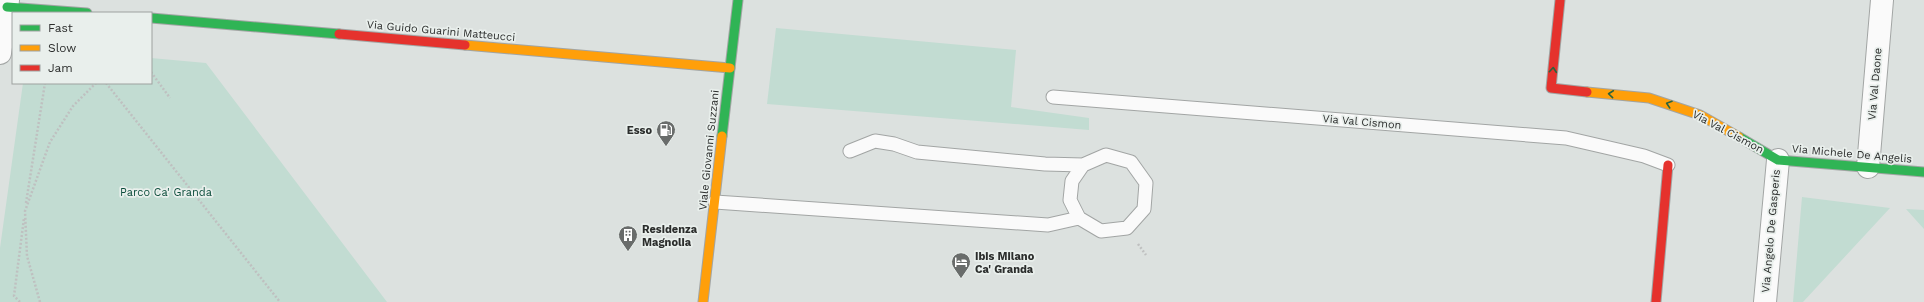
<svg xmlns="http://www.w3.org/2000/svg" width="1924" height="302" font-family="'Work Sans',sans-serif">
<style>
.green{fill:#c2dcd2}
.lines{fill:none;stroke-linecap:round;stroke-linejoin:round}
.lane-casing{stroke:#a2a5a4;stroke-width:15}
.street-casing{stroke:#a2a5a4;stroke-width:24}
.fast-casing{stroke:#a2a5a4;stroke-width:11}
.slow-casing{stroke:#a2a5a4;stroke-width:11}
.jam-casing{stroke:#a2a5a4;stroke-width:11}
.path{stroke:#bfc0c0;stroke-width:2.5;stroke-dasharray:2 2;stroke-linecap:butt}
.lane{stroke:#fafafa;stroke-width:13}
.street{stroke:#fafafa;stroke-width:22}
.fast{stroke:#30b455;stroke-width:9}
.slow{stroke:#ff9f0a;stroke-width:9}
.jam{stroke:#e5322d;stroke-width:9}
.oneway{stroke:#2d633c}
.labels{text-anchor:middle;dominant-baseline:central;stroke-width:3.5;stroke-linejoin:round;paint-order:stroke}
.street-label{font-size:11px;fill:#2b2d2c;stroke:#e9efec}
.poi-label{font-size:11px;font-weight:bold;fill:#2b2d2c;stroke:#e9efec;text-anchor:start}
.park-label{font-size:11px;fill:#0b4d3b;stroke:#e9efec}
</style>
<rect width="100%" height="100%" fill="#dce1df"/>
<path class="green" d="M776 28 1016 50 1011 107 1089 118V130L767 104Z
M151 58 206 63 387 302H0V248L23 83H151Z
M1802 197 1890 208 1803 302H1793Z
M1906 209 1924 210V229Z"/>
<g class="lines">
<g class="lane-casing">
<path id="lane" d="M1053 97 1566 138 1644 156 1668 165
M850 151 875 141 894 144 917 152 1045 164 1083 165
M715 202 1048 225 1079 218 1101 231 1127 228 1144 209 1146 183 1131 162 1106 155 1083 165 1072 181 1070 200 1079 218"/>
</g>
<g class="street-casing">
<path id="street" d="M0 53 8 0
M1868 167 1882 0
M1765 302 1778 160"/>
</g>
<g class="fast-casing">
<path id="fast" d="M7 7 87 13
M151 18 339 34
M722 136 738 0
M1739 137 1778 160 1924 172"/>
</g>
<g class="slow-casing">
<path id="slow" d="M465 45 730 68
M1587 92 1649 98 1700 115 1739 137
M703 302 722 136"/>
</g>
<g class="jam-casing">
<path id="jam" d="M1560 0 1551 88 1587 92
M339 34 465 45
M1656 302 1668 165"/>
</g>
<path class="path" d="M151 72 170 98
M106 83 280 302
M26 203 45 83
M1138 244 1146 255
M20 302 14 296 24 218
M40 302 27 256 25 211 50 142 73 106 96 83"/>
<use href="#lane" class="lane"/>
<use href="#street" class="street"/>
<use href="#fast" class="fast"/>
<use href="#slow" class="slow"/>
<use href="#jam" class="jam"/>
</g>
<defs><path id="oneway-chevron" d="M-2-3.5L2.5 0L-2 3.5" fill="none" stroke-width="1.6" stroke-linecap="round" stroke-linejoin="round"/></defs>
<g class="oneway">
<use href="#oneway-chevron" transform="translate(1553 70) rotate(-85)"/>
<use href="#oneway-chevron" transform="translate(1611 94) rotate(-174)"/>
<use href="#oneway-chevron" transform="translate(1669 104) rotate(-162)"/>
</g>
<defs>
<g id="fuel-pin" transform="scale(1)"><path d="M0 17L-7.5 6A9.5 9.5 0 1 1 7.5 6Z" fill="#696c6b" stroke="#e9efec"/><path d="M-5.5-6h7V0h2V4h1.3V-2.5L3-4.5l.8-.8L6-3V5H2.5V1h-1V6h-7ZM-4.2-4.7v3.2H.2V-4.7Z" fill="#fff"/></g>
<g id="building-pin" transform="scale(1)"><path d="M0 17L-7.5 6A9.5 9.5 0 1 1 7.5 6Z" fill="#696c6b" stroke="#e9efec"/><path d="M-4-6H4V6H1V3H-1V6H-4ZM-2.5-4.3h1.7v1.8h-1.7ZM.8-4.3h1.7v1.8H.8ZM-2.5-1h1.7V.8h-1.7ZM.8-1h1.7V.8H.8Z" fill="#fff"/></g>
<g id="hotel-pin" transform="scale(1)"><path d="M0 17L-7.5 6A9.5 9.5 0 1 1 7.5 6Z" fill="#696c6b" stroke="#e9efec"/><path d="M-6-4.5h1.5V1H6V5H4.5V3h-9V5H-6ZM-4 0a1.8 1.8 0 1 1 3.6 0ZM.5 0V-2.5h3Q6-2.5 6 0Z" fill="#fff"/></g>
</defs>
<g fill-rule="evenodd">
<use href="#fuel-pin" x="666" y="130"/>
<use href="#building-pin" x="628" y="235"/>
<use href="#hotel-pin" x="961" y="262"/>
</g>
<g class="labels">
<g class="street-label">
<text transform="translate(441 31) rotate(5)">Via Guido Guarini Matteucci</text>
<text transform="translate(1875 84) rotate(-85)">Via Val Daone</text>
<text transform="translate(1362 122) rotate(5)">Via Val Cismon</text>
<text transform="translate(1728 132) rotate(28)">Via Val Cismon</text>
<text transform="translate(709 150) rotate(-84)">Viale Giovanni Suzzani</text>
<text transform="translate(1852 154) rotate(5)">Via Michele De Angelis</text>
<text transform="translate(1771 231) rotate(-85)">Via Angelo De Gasperis</text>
</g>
<g class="poi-label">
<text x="652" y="130" text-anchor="end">Esso</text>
<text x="642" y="229">Residenza<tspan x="642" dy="13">Magnolia</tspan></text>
<text x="975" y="256">Ibis Milano<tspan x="975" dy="13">Ca' Granda</tspan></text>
</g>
<g class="park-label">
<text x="166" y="192">Parco Ca' Granda</text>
</g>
</g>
<rect x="12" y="12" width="140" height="72" fill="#e9efec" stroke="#9da19f"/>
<rect x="20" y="25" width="20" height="6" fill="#30b455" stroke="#9da19f"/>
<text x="48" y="32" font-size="12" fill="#2b2d2c">Fast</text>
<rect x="20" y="45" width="20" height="6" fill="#ff9f0a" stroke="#9da19f"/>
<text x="48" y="52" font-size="12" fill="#2b2d2c">Slow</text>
<rect x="20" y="65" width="20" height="6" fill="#e5322d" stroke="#9da19f"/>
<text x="48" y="72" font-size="12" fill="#2b2d2c">Jam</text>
</svg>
